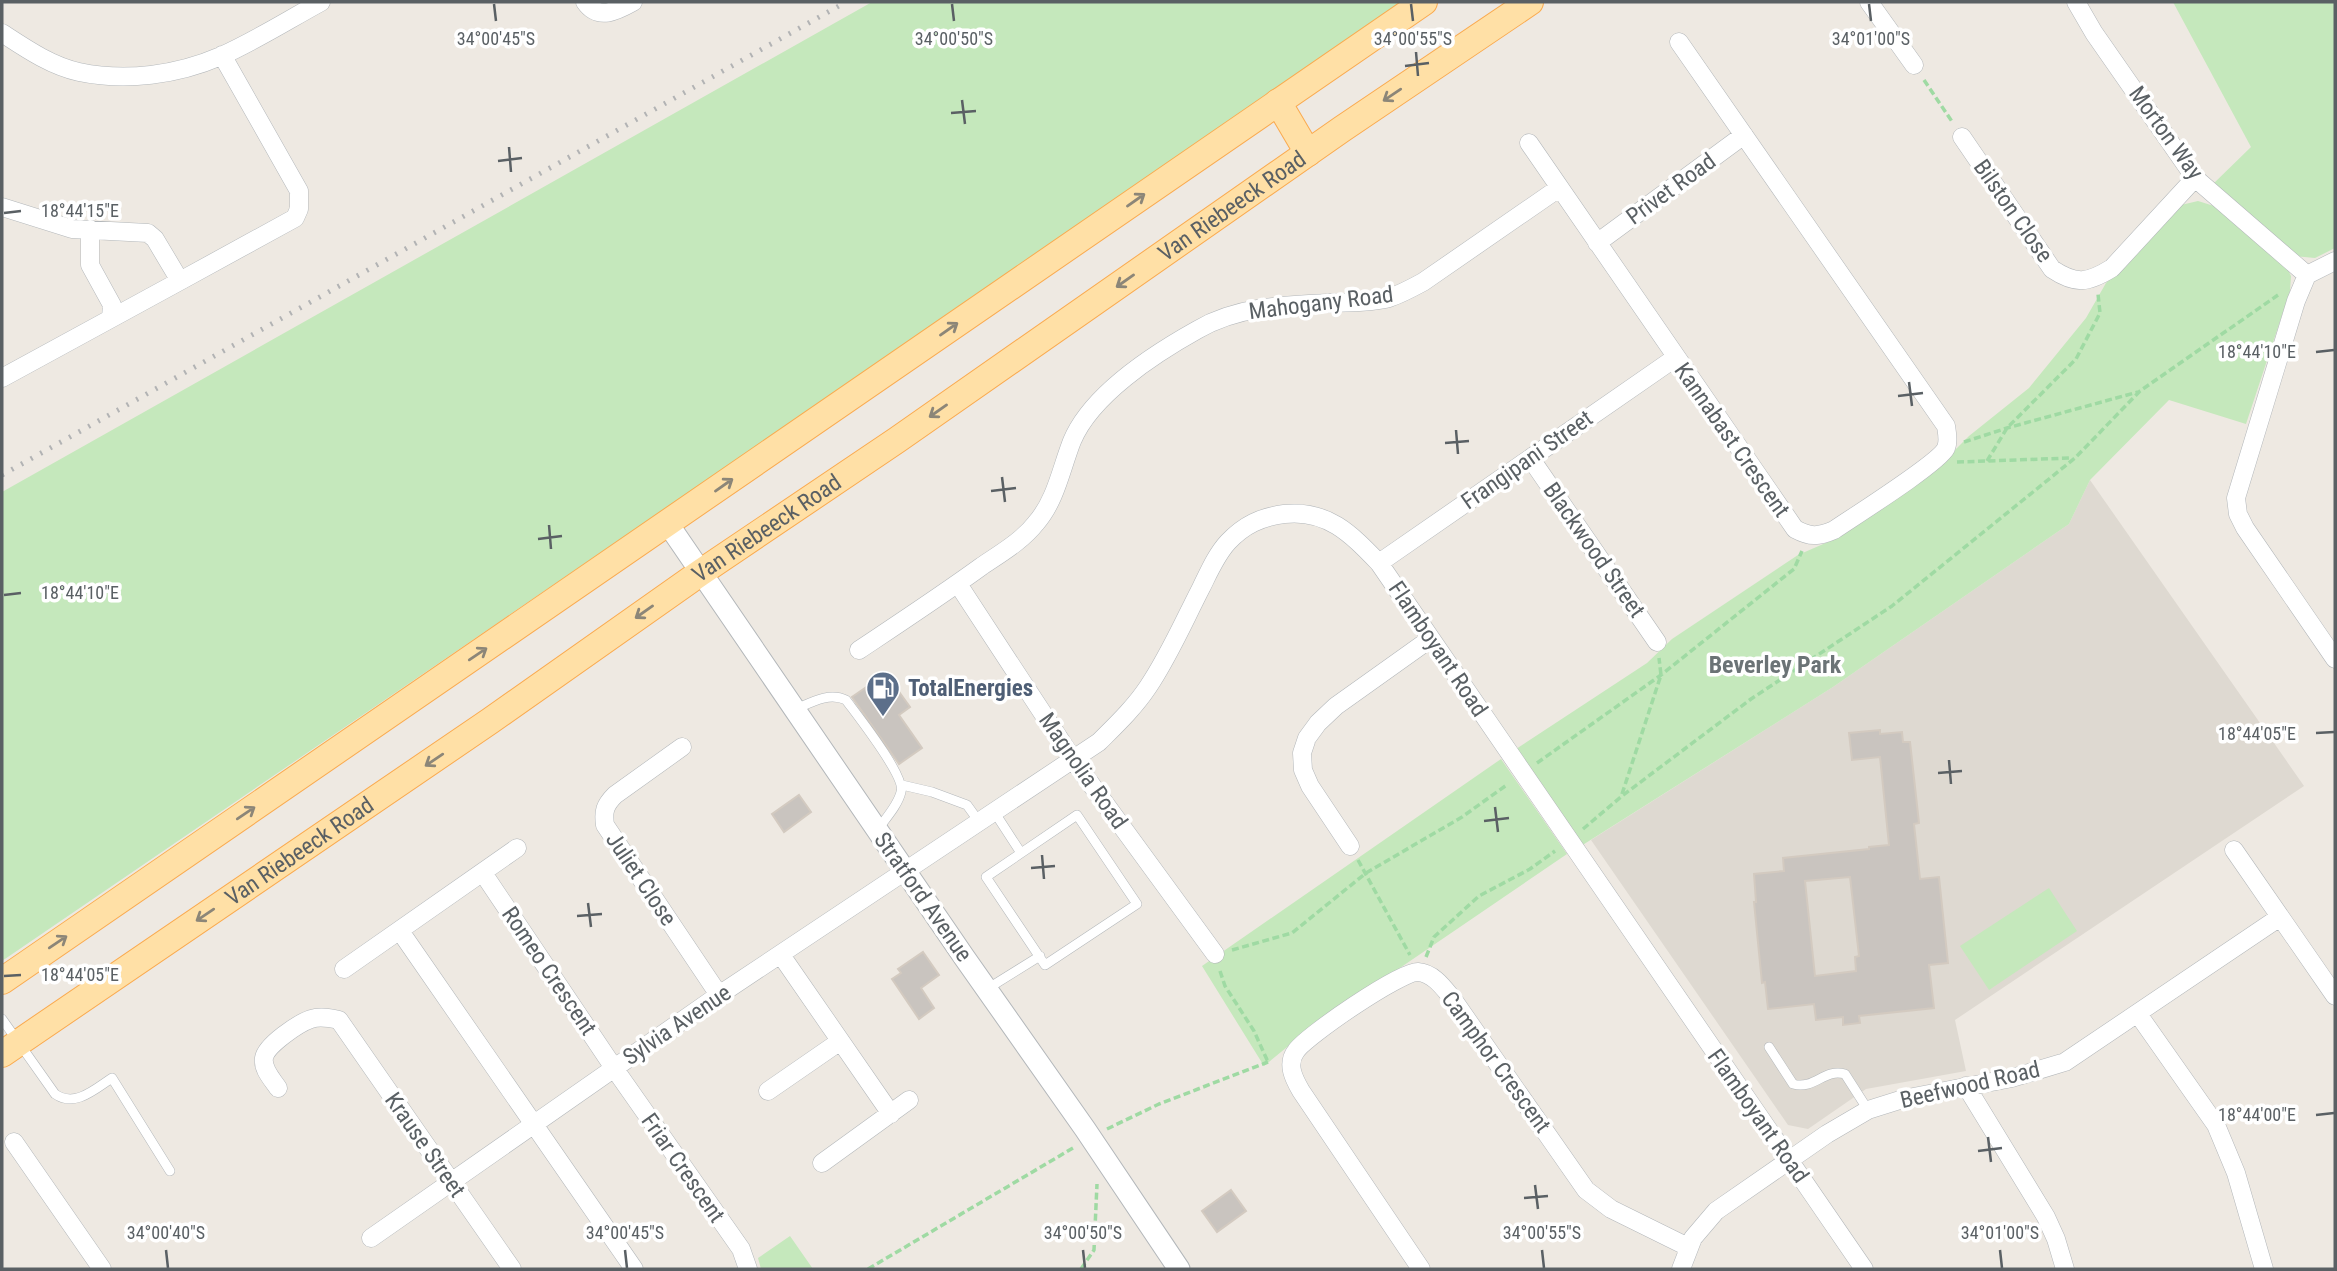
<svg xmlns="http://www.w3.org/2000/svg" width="2337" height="1271" font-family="'Roboto Condensed',sans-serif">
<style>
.education{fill:#ded9d1}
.green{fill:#c5e8bc}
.building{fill:#c9c4bf;stroke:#d3cac0;stroke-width:2;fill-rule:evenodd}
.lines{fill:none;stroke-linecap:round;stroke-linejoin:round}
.service-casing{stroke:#b3b7ba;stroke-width:10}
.minor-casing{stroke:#b3b7ba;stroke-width:19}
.tertiary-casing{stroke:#b3b7ba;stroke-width:23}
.primary-casing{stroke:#faaa4f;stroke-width:28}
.path{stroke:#9fdaa3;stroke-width:3.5;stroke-dasharray:7 3.5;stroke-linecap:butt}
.service{stroke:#fff;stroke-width:9}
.minor{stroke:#fff;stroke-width:18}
.tertiary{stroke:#fff;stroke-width:21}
.primary{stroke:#ffe0a6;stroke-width:26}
.rail{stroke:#b2b3b4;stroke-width:5;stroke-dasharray:2 9;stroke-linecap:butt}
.oneway{stroke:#8c8678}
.ticks{fill:none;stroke:#5a6064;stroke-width:2.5}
.labels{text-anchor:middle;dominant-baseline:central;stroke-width:7;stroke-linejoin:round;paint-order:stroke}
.street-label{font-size:23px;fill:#5a6064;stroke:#fff}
.service-label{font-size:23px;font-weight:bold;fill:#4e5e75;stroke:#fff;text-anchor:start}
.neighbourhood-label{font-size:24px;font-weight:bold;fill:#6b7376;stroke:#fff}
.ticks-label{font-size:18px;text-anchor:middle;fill:#5a6064;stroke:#fff;stroke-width:7;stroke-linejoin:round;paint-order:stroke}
</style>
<rect width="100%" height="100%" fill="#eee9e2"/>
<path class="education" d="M2090 480 2304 786 1955 1020 1966 1071 1866 1089 1808 1129 1788 1125 1591 840 1833 687 2069 524Z"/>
<path class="green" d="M872 2H1408L2 961V492Z
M2173 2H2335V248L2315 258 2294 256 2212 185 2251 147Z
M2198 201 2214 206 2288 270 2291 276 2290 291 2246 424 2169 400 2090 480 2069 524 1833 687 1581 846 1516 749 1647 663 1672 639 1798 555 1837 538 1938 467 1969 436 2029 388 2086 318 2106 283 2181 205Z
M1501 759 1567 854 1303 1034 1264 1066 1202 966Z
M2049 888 2077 931 1989 990 1960 946Z
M790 1236 813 1269H761L758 1258Z"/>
<path class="building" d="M875 681 881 689 892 682 910 707 899 715 922 748 899 764 852 697Z
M1880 730V734L1902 732 1903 742H1910L1919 823 1914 824 1920 879 1939 877 1948 963 1929 965 1934 1008 1859 1016 1860 1023 1843 1025V1017L1816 1020 1814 1004 1768 1009 1765 982 1762 983 1754 902H1756L1754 874 1784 871 1783 858 1869 849V847L1889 845 1880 757 1852 760 1849 733ZM1850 877 1859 956 1855 957 1856 971 1815 976 1805 881Z
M799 795 811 812 784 832 772 814Z
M923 952 939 975 921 988 934 1008 919 1019 892 979 901 973 898 969Z
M1231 1190 1246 1211 1217 1232 1202 1211Z"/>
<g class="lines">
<g class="service-casing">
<path id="service" d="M796 709C812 702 829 692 846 700 857 715 906 777 901 792 898 805 886 818 878 829
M902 785 932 792 967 805 980 823
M995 813 1021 853
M1077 815 1137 904 1045 965 986 877Z
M987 989 1040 956
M2 1019 55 1094C75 1108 95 1089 112 1078L170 1171
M1769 1047 1793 1084C1815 1090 1824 1068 1845 1074L1868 1110"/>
</g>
<g class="minor-casing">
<path id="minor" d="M585 2C598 21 617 11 633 2
M1869 2 1914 65
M2076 2 2094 33 2195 178 2307 275
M2 33C25 48 51 66 79 72 126 82 177 75 221 56 255 41 288 20 321 2
M1962 137 2052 269C2076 285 2088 283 2112 268L2195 178
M1529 143 1795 529C1810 537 1818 537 1834 530 1853 517 1939 463 1946 448 1949 441 1947 433 1946 426L1679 42
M2 207 72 229 148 233 155 239 180 281 295 218 299 209V191L222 55
M90 229V265L112 305 111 318
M1597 243 1744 135
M2335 261 2307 275 2296 301 2236 498 2238 514 2245 528 2335 659
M2 378 180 281
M1531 459 1657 642
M1379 563 1675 358
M958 584 1074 761 1215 954
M859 650C901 622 942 595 982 566 1001 553 1022 541 1036 523 1056 500 1061 469 1072 441 1091 395 1154 354 1197 330 1238 306 1285 305 1331 303 1350 302 1370 303 1389 298 1401 294 1412 288 1423 282L1559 188
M682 747 615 795C605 805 603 811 605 825L719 995
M1350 846 1310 786 1303 770 1302 753 1307 738 1318 723 1336 706 1430 639
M2234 850 2335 996
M483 873 614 1068 741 1249 748 1269
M400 931 634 1269
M781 955 891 1114
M344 969 517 848
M2138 1014 2216 1125 2236 1173 2264 1269
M1966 1086 2046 1217 2056 1239 2065 1269
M278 1088C272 1079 262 1069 264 1058 266 1045 299 1023 311 1019 320 1016 330 1018 339 1020L512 1269
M768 1091 839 1042
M14 1142 102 1269
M822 1163 909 1100
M371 1238 719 995 1099 742C1116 725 1134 708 1148 687 1169 656 1184 621 1201 588 1209 572 1216 555 1228 542 1244 525 1261 517 1284 514 1327 509 1351 534 1379 563L1864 1269
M1421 1269 1301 1091C1294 1079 1286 1064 1296 1051 1306 1036 1401 971 1418 972 1433 973 1443 987 1452 998L1586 1190 1611 1209 1688 1247
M1681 1269 1693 1238 1716 1211 1827 1134 1868 1110 1903 1099 2012 1078 2065 1062 2280 917"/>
</g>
<g class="tertiary-casing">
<path id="tertiary" d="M668 524 964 957 1085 1129 1179 1269"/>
</g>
<g class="primary-casing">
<g id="primary">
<path d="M1278 102 1308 153"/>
<path d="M2 981 1424 2"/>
<path id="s1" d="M2 1054 490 721 700 573 897 440 1342 129 1530 2"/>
</g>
</g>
<path class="path" d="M1924 80 1953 123
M1964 442 2007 428 2138 392
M1987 461 2007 428 2076 359 2100 313 2098 294
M1957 462 2072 458
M1537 763 1661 675 1794 569 1802 551
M1622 794 1661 675 1659 658
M1583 829 1622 796 1751 699 1892 606 2075 458 2140 391 2278 295
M1358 860 1410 955
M1232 950 1292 933 1366 873 1462 817 1508 784
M1426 957 1434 937 1479 896 1530 869 1555 851
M1220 971 1225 986 1254 1031 1268 1062
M1107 1129 1159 1104 1268 1062
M868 1269 1073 1148
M1081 1269 1094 1250 1097 1184"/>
<use href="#service" class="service"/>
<use href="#minor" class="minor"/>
<use href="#tertiary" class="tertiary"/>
<use href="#primary" class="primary"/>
<path class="rail" d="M2 475 846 2"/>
</g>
<defs><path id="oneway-shaft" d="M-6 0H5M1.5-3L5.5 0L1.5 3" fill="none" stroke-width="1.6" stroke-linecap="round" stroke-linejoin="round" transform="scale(1.75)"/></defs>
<g class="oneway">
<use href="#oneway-shaft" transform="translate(1392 95) rotate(146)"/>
<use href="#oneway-shaft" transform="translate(1136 200) rotate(-35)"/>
<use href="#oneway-shaft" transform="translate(1125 281) rotate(145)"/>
<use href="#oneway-shaft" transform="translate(949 329) rotate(-35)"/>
<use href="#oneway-shaft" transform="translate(938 411) rotate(145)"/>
<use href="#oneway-shaft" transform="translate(724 485) rotate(-35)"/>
<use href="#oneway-shaft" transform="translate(644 612) rotate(145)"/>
<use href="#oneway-shaft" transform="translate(478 654) rotate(-34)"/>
<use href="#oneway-shaft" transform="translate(434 760) rotate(146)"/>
<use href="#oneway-shaft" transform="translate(246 813) rotate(-34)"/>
<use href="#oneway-shaft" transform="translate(205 915) rotate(146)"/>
<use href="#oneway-shaft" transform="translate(58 942) rotate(-34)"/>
</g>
<path class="ticks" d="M494 4 496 21M952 4 954 21M1411 4 1413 21M1869 4 1871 21M1416 52 1418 76M1405 66 1429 63M962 100 965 124M951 113 976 111M509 147 511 172M498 161 522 158M4 213 21 211M2316 352 2334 350M1909 382 1912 406M1898 396 1923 393M1456 430 1458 454M1445 443 1469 441M1002 477 1005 502M991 491 1016 488M549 525 551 549M538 539 562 536M4 595 21 593M2316 733 2334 732M1949 760 1951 784M1938 773 1962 771M1495 807 1498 832M1484 821 1509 818M1042 855 1044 879M1031 868 1055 866M588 903 591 927M577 916 602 914M4 976 21 975M2316 1115 2334 1113M1988 1137 1991 1162M1978 1151 2002 1148M1535 1185 1538 1209M1524 1198 1548 1196M166 1250 168 1268M625 1250 627 1268M1083 1250 1085 1268M1542 1250 1544 1268M2000 1250 2002 1268"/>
<defs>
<g id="fuel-pin" transform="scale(1.75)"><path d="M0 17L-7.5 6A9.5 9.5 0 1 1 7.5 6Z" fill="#5c6f8a" stroke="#fff"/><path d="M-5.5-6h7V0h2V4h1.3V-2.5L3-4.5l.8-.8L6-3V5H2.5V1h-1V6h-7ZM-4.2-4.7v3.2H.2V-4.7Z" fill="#fff"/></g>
</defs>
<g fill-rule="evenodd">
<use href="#fuel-pin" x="883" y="688"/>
</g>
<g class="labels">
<g class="street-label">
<text transform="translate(2166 133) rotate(54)">Morton Way</text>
<text transform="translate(1671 189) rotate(-36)">Privet Road</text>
<text stroke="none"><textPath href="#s1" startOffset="1494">Van Riebeeck Road</textPath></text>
<text transform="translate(2013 211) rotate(55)">Bilston Close</text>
<text transform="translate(1321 303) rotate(-7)">Mahogany Road</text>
<text transform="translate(1732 440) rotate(55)">Kannabast Crescent</text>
<text transform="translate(1527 460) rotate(-35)">Frangipani Street</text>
<text stroke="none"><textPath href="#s1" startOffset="928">Van Riebeeck Road</textPath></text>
<text transform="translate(1594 550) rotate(55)">Blackwood Street</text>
<text transform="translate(1438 649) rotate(56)">Flamboyant Road</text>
<text transform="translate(1083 771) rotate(55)">Magnolia Road</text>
<text stroke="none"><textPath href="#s1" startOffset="360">Van Riebeeck Road</textPath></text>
<text transform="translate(641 879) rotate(56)">Juliet Close</text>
<text transform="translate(923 897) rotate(55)">Stratford Avenue</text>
<text transform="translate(549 971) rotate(56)">Romeo Crescent</text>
<text transform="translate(677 1025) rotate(-34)">Sylvia Avenue</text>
<text transform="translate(1496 1062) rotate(54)">Camphor Crescent</text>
<text transform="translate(1970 1085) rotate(-13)">Beefwood Road</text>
<text transform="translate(1758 1116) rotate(55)">Flamboyant Road</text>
<text transform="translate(425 1145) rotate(55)">Krause Street</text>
<text transform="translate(683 1168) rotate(55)">Friar Crescent</text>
</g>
<g class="service-label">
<text x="908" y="688">TotalEnergies</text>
</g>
<g class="neighbourhood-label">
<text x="1775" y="665">Beverley Park</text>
</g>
</g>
<g class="ticks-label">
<text x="496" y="45">34°00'45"S</text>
<text x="954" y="45">34°00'50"S</text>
<text x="1413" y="45">34°00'55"S</text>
<text x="1871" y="45">34°01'00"S</text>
<text x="80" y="217">18°44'15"E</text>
<text x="2257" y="358">18°44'10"E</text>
<text x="80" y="599">18°44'10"E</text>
<text x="2257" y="740">18°44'05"E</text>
<text x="80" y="981">18°44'05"E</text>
<text x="2257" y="1121">18°44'00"E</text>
<text x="166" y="1239">34°00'40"S</text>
<text x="625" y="1239">34°00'45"S</text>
<text x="1083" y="1239">34°00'50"S</text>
<text x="1542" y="1239">34°00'55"S</text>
<text x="2000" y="1239">34°01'00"S</text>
</g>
<rect width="2337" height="1271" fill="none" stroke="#5a6064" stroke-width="7"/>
</svg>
